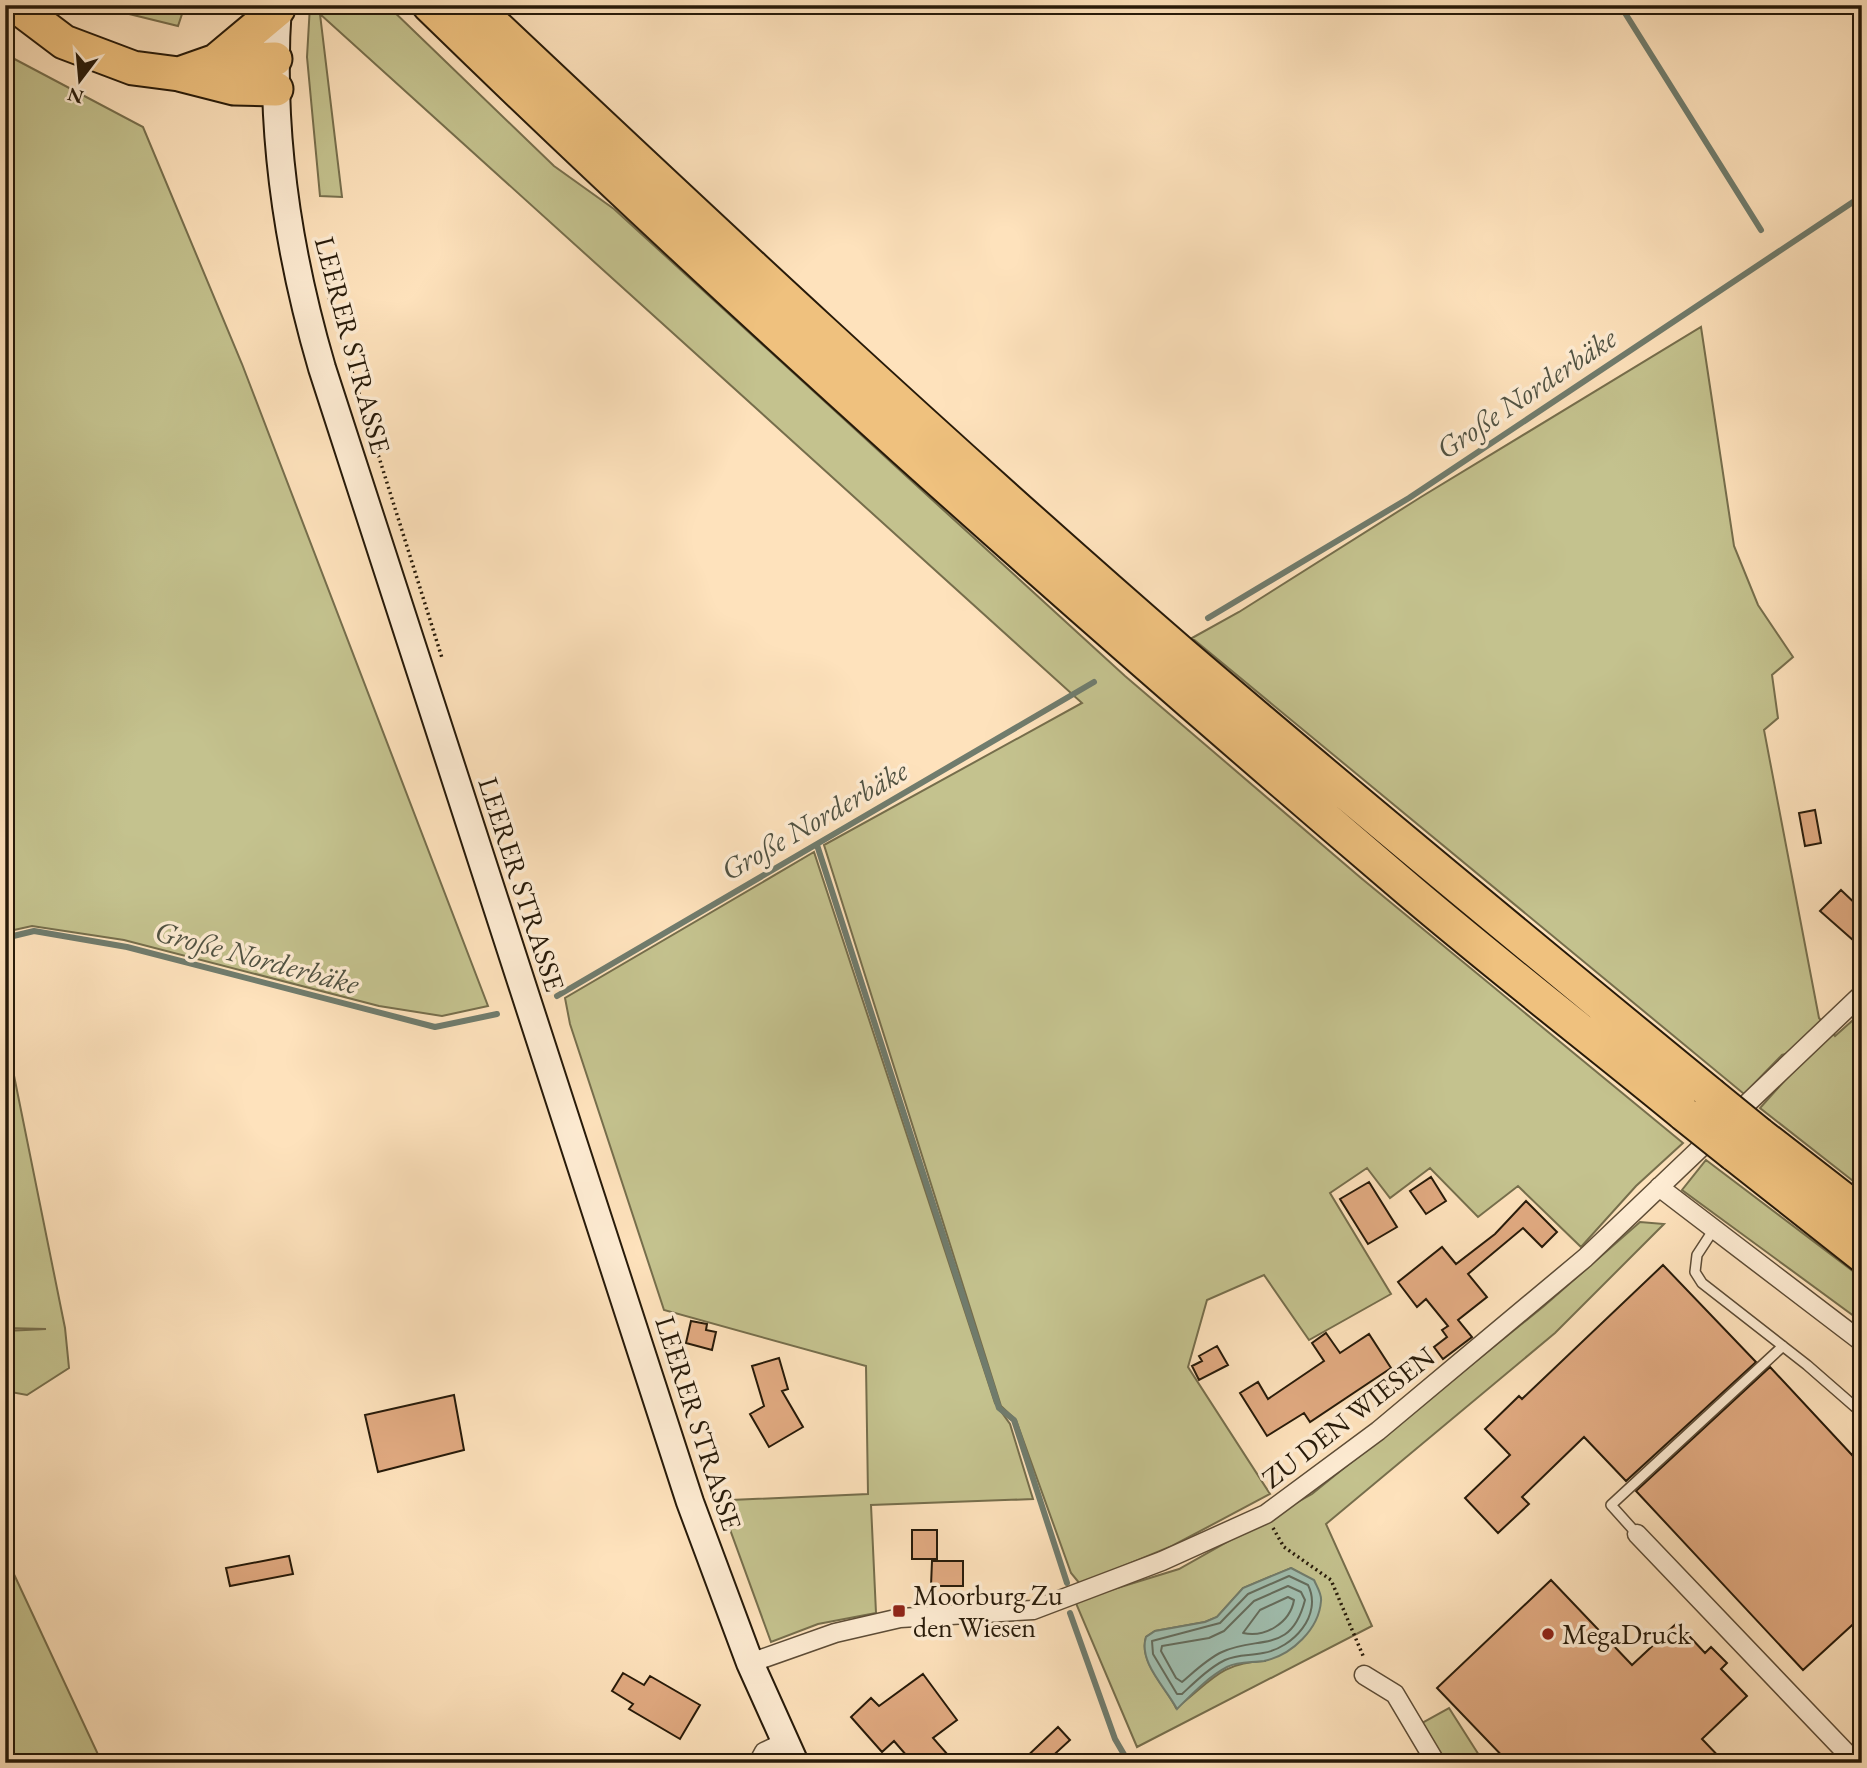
<svg xmlns="http://www.w3.org/2000/svg" width="1867" height="1768" font-family="'EB Garamond',serif">
<style>
.green{fill:#c4c28e;stroke:#766e4c;stroke-width:2;fill-rule:evenodd}
.water{fill:#a0beaf;stroke:#707c6d;stroke-width:2}
.lines{fill:none;stroke-linecap:round;stroke-linejoin:round}
.shore{stroke:#646c5c;stroke-width:2}
.stream{stroke:#707c6d;stroke-width:6}
.building{fill:#e1aa81;stroke:#271a09;stroke-width:2}
.service-casing{stroke:#5d4c36;stroke-width:12}
.minor-casing{stroke:#5d4c36;stroke-width:21}
.secondary-casing{stroke:#271a09;stroke-width:30}
.motorway-casing{stroke:#271a09;stroke-width:37}
.path{stroke:#271a09;stroke-width:3.5;stroke-dasharray:2 3.5;stroke-linecap:butt}
.service{stroke:#feecd3;stroke-width:9}
.minor{stroke:#feecd3;stroke-width:18}
.secondary{stroke:#feecd3;stroke-width:26}
.motorway{stroke:#efc17e;stroke-width:33}
.motorway-bridge-casing{stroke:#271a09;stroke-width:37;stroke-linecap:butt}
.motorway-bridge{stroke:#efc17e;stroke-width:33}
.poi-dot{fill:#8f2418;stroke:#feecd3;stroke-width:2.5}
.labels{text-anchor:middle;dominant-baseline:central;stroke-width:7;stroke-linejoin:round;paint-order:stroke}
.street-label{font-size:28px;fill:#271a09;stroke:#feecd3}
.poi-label{font-size:28px;fill:#271a09;stroke:#feecd3;text-anchor:start}
.water-label{font-size:30px;font-style:italic;fill:#515343;stroke:#feecd3}
</style>
<rect width="100%" height="100%" fill="#fee2bc"/>
<filter id="stains"><feTurbulence type="fractalNoise" baseFrequency=".00286" numOctaves="4"/><feColorMatrix values="0 0 0 0 .2 0 0 0 0 .09 0 0 0 0 .02 0 0 0 .5 -.17"/></filter>
<radialGradient id="worn" r=".72"><stop offset=".6" stop-color="#630" stop-opacity="0"/><stop offset="1" stop-color="#630" stop-opacity=".3"/></radialGradient>
<path class="green" d="M107 5H185L178 26 117 11Z
M310 5H387L554 166 614 209 1125 676 1361 878 1683 1143 1636 1186 1581 1247 1518 1186 1478 1217 1430 1168 1390 1198 1367 1168 1330 1193 1391 1294 1309 1340 1264 1275 1207 1300 1188 1367 1270 1494 1172 1546 1080 1584 1071 1573 1016 1420 1001 1406 824 845 1082 703 320 14 342 197 320 196 307 57Z
M5 54 143 127 242 364 488 1006 442 1016 379 1006 124 940 32 926 5 932Z
M1701 327 1734 546 1758 605 1793 657 1772 675 1778 718 1764 730 1819 1018 1835 1036 1862 1012V1188L1760 1108 1797 1067 1789 1053 1782 1055 1744 1094 1192 638 1239 612 1421 497Z
M814 852 995 1403 1010 1424 1033 1499 871 1505 876 1613 818 1624 771 1642 724 1513 733 1507 731 1500 868 1494 866 1366 664 1310 570 1024 565 998Z
M5 1031 65 1328 69 1368 27 1395 5 1391V1331L46 1329 5 1328Z
M1706 1160 1862 1278V1322L1682 1190Z
M1640 1222 1664 1224 1555 1333 1326 1524 1372 1626 1137 1747 1075 1601 1179 1569 1312 1494 1544 1306ZM1291 1568 1314 1581 1265 1661C1219 1662 1209 1684 1176 1708 1166 1687 1138 1661 1146 1637L1155 1631 1205 1622 1217 1617 1243 1588Z
M5 1555 102 1763H5Z
M1449 1708 1484 1763H1445L1420 1724Z"/>
<path class="water" d="M1291 1568 1314 1580C1317 1587 1322 1594 1321 1601 1319 1629 1292 1655 1264 1661 1252 1663 1239 1661 1227 1667 1208 1677 1192 1694 1177 1709 1166 1688 1138 1662 1146 1637L1155 1631 1205 1622 1217 1617 1243 1588Z"/>
<g class="lines">
<path class="shore" d="M1289 1576 1308 1585C1323 1615 1293 1648 1263 1653 1250 1656 1238 1654 1225 1660 1209 1668 1195 1682 1182 1694H1177L1153 1654 1152 1641 1220 1623 1248 1594Z
M1288 1586 1301 1592 1305 1600C1291 1655 1258 1635 1222 1652 1207 1659 1195 1671 1182 1682L1176 1678 1161 1651 1162 1646 1209 1638 1224 1631 1254 1601Z
M1288 1597 1294 1600C1290 1623 1265 1638 1243 1633L1260 1610Z"/>
<path class="stream" d="M1620 5 1761 230
M1208 618 1409 498 1862 196
M817 845 999 1408 1014 1420 1067 1583
M5 938 34 931 127 947 435 1027 497 1014
M557 996 1094 682
M1070 1613 1115 1739 1129 1763"/>
</g>
<path class="building" d="M1815 810 1821 843 1805 846 1799 813Z
M1841 890 1862 910V948L1820 911Z
M1431 1177 1446 1201 1426 1214 1410 1191Z
M1369 1182 1397 1227 1368 1244 1340 1199Z
M1526 1201 1557 1232 1542 1247 1523 1228 1468 1274 1487 1297 1458 1320 1472 1337 1443 1359 1434 1347 1447 1337 1442 1330 1448 1326 1426 1299 1417 1307 1398 1282 1442 1247 1456 1264 1495 1234Z
M1663 1265 1756 1362 1626 1481 1584 1437 1522 1497 1529 1504 1498 1533 1465 1498 1510 1455 1485 1429 1519 1396 1522 1399Z
M691 1321 707 1324 706 1330 716 1332 712 1350 686 1343Z
M1326 1333 1340 1353 1369 1334 1391 1368 1310 1422 1304 1413 1267 1436 1240 1393 1258 1382 1268 1399 1324 1361 1312 1343Z
M1217 1346 1228 1365 1199 1380 1192 1366 1202 1361 1199 1356Z
M779 1358 788 1389 782 1391 803 1427 769 1447 750 1414 764 1406 752 1366Z
M1770 1367 1852 1455 1862 1446V1616L1803 1670 1636 1491Z
M454 1395 464 1450 378 1472 365 1415Z
M912 1530H937V1559H912Z
M289 1556 293 1574 230 1586 226 1568Z
M932 1561H963V1586H931Z
M1551 1580 1632 1665 1677 1623 1705 1653 1711 1647 1727 1663 1721 1669 1747 1696 1702 1739 1725 1763H1509L1437 1688Z
M623 1673 644 1685 650 1676 700 1705 680 1739 629 1709 633 1704 612 1691Z
M923 1674 957 1720 933 1738 955 1763H913L894 1741 882 1752 851 1717 871 1698 879 1706Z
M1058 1727 1070 1740 1045 1763H1020Z"/>
<g class="lines">
<g class="service-casing">
<path id="service" d="M1714 1229 1697 1255 1695 1272 1702 1283 1807 1365 1862 1413
M1637 1534 1611 1505 1783 1346"/>
</g>
<g class="minor-casing">
<path id="minor" d="M1659 1187 1862 1342
M1637 1534 1856 1763
M750 1663 835 1633 900 1618 1033 1610 1162 1561 1266 1514 1378 1431 1585 1258 1862 994
M1364 1675 1395 1694 1436 1763
M758 1763 764 1752 785 1742"/>
</g>
<g class="secondary-casing">
<path id="secondary" d="M278 5C269 129 287 249 322 368L690 1502 750 1663 795 1763"/>
</g>
<g class="motorway-casing">
<path id="motorway" d="M15 5 64 42 133 68 179 74 234 88 276 89
M429 5C741 309 1066 597 1397 880 1490 960 1589 1036 1684 1114
M473 5C706 225 940 444 1182 654 1356 803 1533 949 1710 1094
M216 61 278 9
M179 74 216 61 275 59
M1759 1134 1862 1214
M1734 1154 1862 1255"/>
</g>
<path class="path" d="M329 298 442 658
M1273 1528 1284 1547 1331 1580 1364 1658"/>
<use href="#service" class="service"/>
<use href="#minor" class="minor"/>
<use href="#secondary" class="secondary"/>
<use href="#motorway" class="motorway"/>
<g class="motorway-bridge-casing">
<path id="motorway-bridge" d="M1710 1094 1759 1134
M1684 1114 1734 1154"/>
</g>
<use href="#motorway-bridge" class="motorway-bridge"/>
</g>
<g class="poi-dot">
<rect x="892" y="1604" width="14" height="14" rx="3.5"/>
<circle cx="1548" cy="1634" r="7"/>
</g>
<g class="labels">
<g class="street-label">
<text transform="translate(353 345) rotate(75)">LEERER STRASSE</text>
<text transform="translate(522 884) rotate(72)">LEERER STRASSE</text>
<text transform="translate(1348 1417) rotate(-38)">ZU DEN WIESEN</text>
<text transform="translate(699 1423) rotate(72)">LEERER STRASSE</text>
</g>
<g class="poi-label">
<text x="913" y="1595">Moorburg Zu<tspan x="913" dy="32">den Wiesen</tspan></text>
<text x="1562" y="1634">MegaDruck</text>
</g>
<g class="water-label">
<text transform="translate(1526 393) rotate(-34)">Große Norderbäke</text>
<text transform="translate(814 820) rotate(-30)">Große Norderbäke</text>
<text transform="translate(257 957) rotate(15)">Große Norderbäke</text>
</g>
</g>
<rect width="1867" height="1768" fill="none" stroke="#fee2bc" stroke-width="28"/>
<rect x="7" y="7" width="1853" height="1754" fill="none" stroke="#271a09" stroke-width="3.5"/>
<rect x="14" y="14" width="1839" height="1740" fill="none" stroke="#271a09" stroke-width="2"/>
<g transform="translate(80 80) rotate(196)" stroke="#feecd3" stroke-width="5" paint-order="stroke">
<path d="M0-5L12 26L0 18L-12 26Z" fill="#271a09"/>
<text y="-10" font-size="19" font-weight="bold" text-anchor="middle" fill="#271a09">N</text>
</g>
<rect width="100%" height="100%" filter="url(#stains)"/>
<rect width="100%" height="100%" fill="url(#worn)"/>
</svg>
